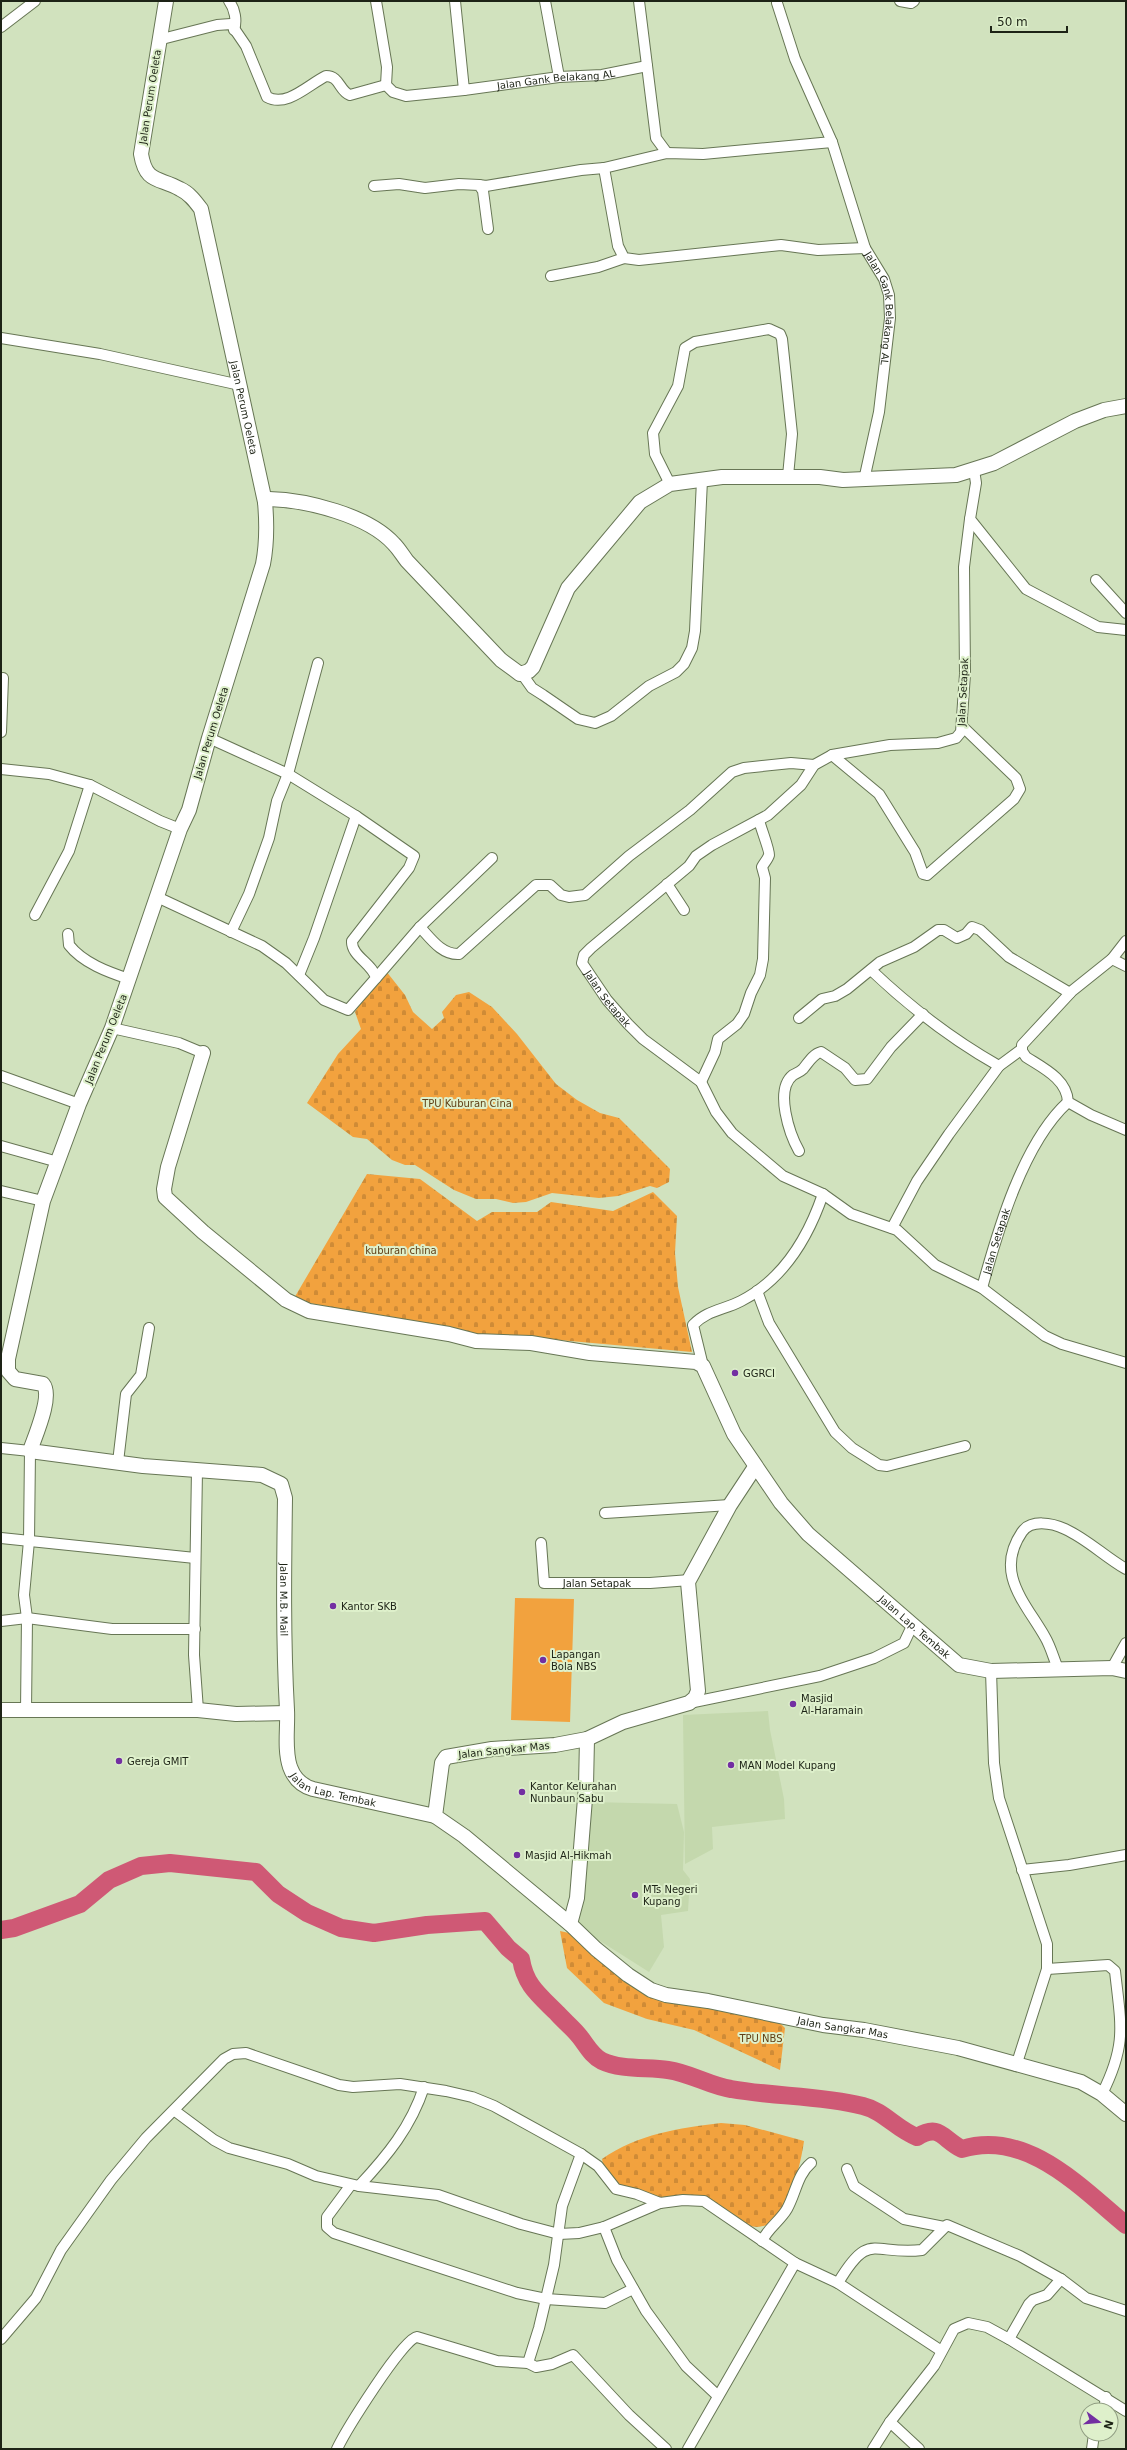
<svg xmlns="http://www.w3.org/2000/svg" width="1127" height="2450" font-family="'DejaVu Sans',sans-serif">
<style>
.built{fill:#c4d8ad}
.green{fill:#f2a23e}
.cemetery{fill:url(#cemetery-stones)}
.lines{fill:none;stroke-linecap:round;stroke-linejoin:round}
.river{stroke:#cf5975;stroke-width:18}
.street-casing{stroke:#677655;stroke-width:12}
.secondary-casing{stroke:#677655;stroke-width:16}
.street{stroke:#fff;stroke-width:10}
.secondary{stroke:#fff;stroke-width:14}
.poi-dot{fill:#732fa2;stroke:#def0cb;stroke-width:1.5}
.labels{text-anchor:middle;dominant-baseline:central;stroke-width:4;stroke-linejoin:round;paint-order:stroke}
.street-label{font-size:10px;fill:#1d2316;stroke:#def0cb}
.park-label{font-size:10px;fill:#603e15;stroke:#def0cb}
.poi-label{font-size:10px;fill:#1d2316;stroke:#def0cb;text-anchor:start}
</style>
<defs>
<pattern id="cemetery-stones" width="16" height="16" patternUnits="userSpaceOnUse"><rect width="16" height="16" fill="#f2a23e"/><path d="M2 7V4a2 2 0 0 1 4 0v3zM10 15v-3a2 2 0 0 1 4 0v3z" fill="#cf8b36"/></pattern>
</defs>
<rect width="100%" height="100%" fill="#d1e2be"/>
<path class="built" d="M768 1711 770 1730 784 1799 785 1819 712 1827 713 1849 685 1864 683 1715Z
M590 1802 677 1804 684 1832 683 1870 690 1879 688 1911 661 1915 664 1947 649 1972 578 1927Z"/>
<path class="green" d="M515 1598 574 1599 570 1722 511 1720Z"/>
<path class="cemetery" d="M386 971 405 995 413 1012 432 1029 444 1018 442 1012 456 995 469 992 492 1007 517 1034 556 1084 577 1100 600 1113 619 1118 670 1169 669 1182 657 1188 650 1186 618 1196 599 1198 552 1193 526 1202 513 1203 496 1199H476L454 1190 415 1165H405L392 1160 367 1139 353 1137 307 1103 338 1054 361 1029 355 1012 367 993Z
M367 1174 420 1179 477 1221 492 1212H537L551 1202 613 1211 653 1192 677 1216 675 1253 678 1287 692 1352 548 1339 480 1335 293 1300Z
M560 1931 587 1937 640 1979 685 2002 760 2015 780 2023 785 2028 780 2070 694 2030 647 2019 604 2003 567 1968Z
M721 2123 745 2125 804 2141C801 2164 785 2240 748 2225 734 2220 714 2201 699 2200 663 2196 642 2203 607 2186L602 2159C638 2134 679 2128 721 2123Z"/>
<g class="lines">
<path class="river" d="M1 1930 14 1928 80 1904 109 1880 141 1866 170 1863 256 1872 278 1894 307 1913 341 1928 374 1933 427 1925 485 1921 508 1948 521 1959C525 1985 539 1995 557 2013 564 2021 573 2028 580 2037 587 2046 592 2056 602 2061 621 2070 647 2067 668 2070 690 2073 710 2086 731 2089 776 2097 818 2095 863 2106 884 2111 896 2129 917 2137 940 2123 942 2139 962 2149 1027 2129 1081 2188 1126 2225"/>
<g class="street-casing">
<g id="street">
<path d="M229 1C235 9 237 21 234 30"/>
<path d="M376 1 387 67 386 85 393 92 406 96 464 90"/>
<path id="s1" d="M455 1 464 90 559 77 602 75 647 66"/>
<path d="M545 1 559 77"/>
<path d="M639 1 656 138 667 153"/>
<path d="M900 1 911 3 914 1"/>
<path id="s2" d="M777 3 795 59 832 142 865 248 884 279 889 295 890 318 879 412 864 480"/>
<path d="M1 27 35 1"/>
<path d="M158 40 217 25 231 24 246 46 267 97C287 108 309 84 326 76 340 76 339 91 350 95L386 85"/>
<path d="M604 168 618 246 624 258 639 260 781 245 818 250 865 248"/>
<path d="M479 185 486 186 581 170 604 168 667 153 703 154 832 142"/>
<path d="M374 186 399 184 425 188 459 184 479 185 483 191 488 229"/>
<path d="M551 276 598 267 624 258"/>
<path d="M1 338 100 354 240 385"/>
<path d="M974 470 976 483 970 519 1026 589 1098 627 1126 630"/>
<path d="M670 484 655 454 653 433 678 386 685 348 695 342 769 329 780 334 782 339 792 434 788 476"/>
<path id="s3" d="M970 519 964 567 965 674 961 732 956 738 938 743 890 745 832 755 814 765 801 785 768 815 712 845 696 856 689 866 591 948 584 955 582 963 607 1000 628 1024 643 1039 701 1082 716 1112 732 1133 783 1176 823 1194 851 1214 897 1230 935 1265 982 1288 1045 1336 1062 1344 1126 1363"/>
<path d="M1096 580 1126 613"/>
<path d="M522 674 532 688 543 695 578 719 595 723 611 716 649 686 676 672 684 664 692 648 695 631 702 480"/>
<path d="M1 732 3 678"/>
<path d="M832 755 879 794 915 852 923 874 927 875 1014 799 1020 789 1016 778 963 727"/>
<path d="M1 769 49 774 90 785"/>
<path d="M667 884 684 910"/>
<path d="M157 897 262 946 286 963 324 1000 348 1010 376 978C373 964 351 956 352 941L409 868 414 856 356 816 288 774 209 738"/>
<path d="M35 915 69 851 90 785 160 821 180 829"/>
<path d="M420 927C431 939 442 955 459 954L536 885H550L561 895 569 897 585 895 629 856 690 810 732 772 744 768 791 763 814 765"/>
<path d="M231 932 249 894 269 838 277 801 288 774 318 663"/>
<path d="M68 934 69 945C83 963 108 972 129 979"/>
<path d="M1126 941 1112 959 1072 991 1022 1045V1051L1026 1057C1043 1068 1067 1079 1068 1102L1091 1115 1126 1130"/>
<path d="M1112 959 1126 966"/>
<path d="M871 970C910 1007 953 1040 999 1066"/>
<path d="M299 975 314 938 356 816"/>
<path d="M376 978 420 927 492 858"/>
<path d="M799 1018 822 999 835 996 847 989 880 962 914 947 938 930H944L957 938 966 934 972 927 980 930 1009 957 1070 993"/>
<path d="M112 1028 179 1043 203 1053"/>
<path d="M1 1076 79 1104"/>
<path d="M701 1082 715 1052 718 1039 737 1024 744 1014 751 993 760 975 763 959 765 878 762 867C764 863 768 859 769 855 770 851 760 826 759 820"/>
<path d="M1 1146 58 1162"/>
<path d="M799 1151C790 1135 774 1090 793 1075 797 1073 800 1072 803 1069 808 1063 813 1054 821 1052L845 1068 855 1080 867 1079 891 1047 923 1014"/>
<path d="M1 1191 43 1201"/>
<path d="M892 1228 917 1181 949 1134 999 1066 1022 1049"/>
<path id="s4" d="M982 1288C998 1230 1023 1143 1068 1102"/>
<path d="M757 1291 769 1323 835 1432 852 1448 879 1465 887 1466 965 1446"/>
<path d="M703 1366 693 1325C707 1310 724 1310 741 1301 784 1279 808 1238 823 1194"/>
<path d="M1 1448 30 1451 29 1541 24 1595 27 1618 26 1711"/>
<path d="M118 1462 126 1394 141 1375 149 1328"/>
<path d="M197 1470 194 1655 198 1710"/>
<path d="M605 1513 730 1505"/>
<path d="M1 1538 195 1558"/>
<path id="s5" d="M541 1543 544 1583H650L690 1580"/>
<path d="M1 1621 27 1618 112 1629H195"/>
<path d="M1112 1668 1126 1643"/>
<path d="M991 1671 994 1763 999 1798 1047 1944V1969L1016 2066"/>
<path d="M1059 1671C1054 1660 1051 1647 1045 1637 1025 1602 994 1573 1022 1532 1031 1519 1052 1523 1065 1529 1087 1539 1105 1557 1126 1569"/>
<path d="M689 1703 820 1676 874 1658 904 1643 913 1624"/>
<path d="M1022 1870 1069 1865 1126 1855"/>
<path d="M1047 1969 1108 1965 1115 1971C1121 2026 1127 2044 1102 2094"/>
<path d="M175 2111 214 2140 229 2148 288 2164 316 2176 359 2186C387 2156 411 2127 424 2087"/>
<path d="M847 2169 854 2186 904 2219 944 2227"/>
<path d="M350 2186 327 2217V2227L334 2233 517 2293 546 2299 605 2303 633 2289"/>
<path d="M359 2186 438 2195 521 2224 559 2234 579 2233 604 2227 660 2203"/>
<path d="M604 2227 617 2260 646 2311 686 2366 718 2396"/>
<path d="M762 2241C768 2228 780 2221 787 2209 796 2193 797 2175 811 2163"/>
<path d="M838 2283C870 2229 873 2256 922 2250L947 2225 1020 2256 1061 2279 1086 2298 1126 2311"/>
<path d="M1 2339 36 2298 61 2250 111 2180 146 2138 224 2059 233 2054 246 2053 339 2085 353 2087 400 2084 446 2091 472 2097 494 2106 581 2154 598 2166 616 2189 637 2194 660 2203 683 2200 704 2201 795 2263"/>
<path d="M1009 2339 1029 2304 1033 2300 1047 2295 1061 2279"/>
<path d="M528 2363 539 2328 554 2265 562 2206 581 2154"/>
<path d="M1104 2410 1106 2397"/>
<path d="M890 2422 919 2449"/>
<path d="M337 2449C345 2432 403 2338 417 2337L497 2361 528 2363 536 2367 552 2364 573 2355 629 2415 666 2449"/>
<path d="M688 2449 795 2263 838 2283 940 2350"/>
<path d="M873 2449 890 2422 934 2366 954 2329 968 2323 987 2327 1009 2339 1126 2411"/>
<path d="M1092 2449 1094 2434"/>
</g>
</g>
<g class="secondary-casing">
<g id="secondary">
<path id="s6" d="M166 1 141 154C146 184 159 177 180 189 189 193 195 201 201 209L265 502C267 524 267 543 263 564L209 738 189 810 180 829 112 1028 79 1104 43 1201 8 1359V1371L15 1379 43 1384C53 1396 35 1436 30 1451L143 1466 262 1475 281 1484 285 1498C284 1568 283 1639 287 1710 288 1728 284 1749 290 1767 294 1778 302 1786 313 1789L435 1816"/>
<path d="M265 502 269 499C306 500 368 515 394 544 399 549 403 556 407 561L501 660 520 674 529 671 533 667 568 588 640 502 670 484 722 477H820L843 480 956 475 994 463 1075 421 1104 410 1126 406"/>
<path id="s7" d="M203 1053 168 1167 164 1189 165 1197 203 1232 286 1300 309 1311 449 1334 476 1341 531 1343 590 1353 696 1362 703 1366 734 1434 781 1503 808 1534 959 1665 991 1671 1112 1668 1126 1671"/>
<path id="s8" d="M755 1467 730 1505 688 1582 698 1691 695 1698 689 1703 623 1722 587 1739 555 1745 492 1749 446 1757 442 1763 435 1816 464 1836 570 1924 596 1949 628 1975 651 1990 666 1995 708 2001 823 2025 864 2030 958 2048 1081 2082 1102 2094 1126 2114"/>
<path d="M1 1710H198L236 1714 287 1713"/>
<path d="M570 1924 577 1898 586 1786 587 1739"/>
</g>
</g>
<use href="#street" class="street"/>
<use href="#secondary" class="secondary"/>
</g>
<g class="poi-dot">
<circle cx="735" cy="1373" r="4"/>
<circle cx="333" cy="1606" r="4"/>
<circle cx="543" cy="1660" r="4"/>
<circle cx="793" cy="1704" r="4"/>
<circle cx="119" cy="1761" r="4"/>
<circle cx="731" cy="1765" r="4"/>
<circle cx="522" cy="1792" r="4"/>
<circle cx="517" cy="1855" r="4"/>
<circle cx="635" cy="1895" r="4"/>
</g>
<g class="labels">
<g class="street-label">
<text stroke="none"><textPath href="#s1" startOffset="182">Jalan Gank Belakang AL</textPath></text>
<text transform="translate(150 97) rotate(-81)">Jalan Perum Oeleta</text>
<text stroke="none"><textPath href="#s2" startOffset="325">Jalan Gank Belakang AL</textPath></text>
<text stroke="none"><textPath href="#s6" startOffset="444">Jalan Perum Oeleta</textPath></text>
<text transform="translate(963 692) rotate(-87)">Jalan Setapak</text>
<text transform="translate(211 733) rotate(-73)">Jalan Perum Oeleta</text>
<text stroke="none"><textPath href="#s3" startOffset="721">Jalan Setapak</textPath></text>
<text transform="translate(106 1039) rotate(-68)">Jalan Perum Oeleta</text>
<text stroke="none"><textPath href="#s4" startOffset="49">Jalan Setapak</textPath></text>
<text stroke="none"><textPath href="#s5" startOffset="93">Jalan Setapak</textPath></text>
<text stroke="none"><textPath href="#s6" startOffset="1931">Jalan M.B. Mail</textPath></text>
<text stroke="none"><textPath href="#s7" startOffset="1074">Jalan Lap. Tembak</textPath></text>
<text transform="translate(504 1750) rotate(-6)">Jalan Sangkar Mas</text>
<text stroke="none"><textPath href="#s6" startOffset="2151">Jalan Lap. Tembak</textPath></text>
<text stroke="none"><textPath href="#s8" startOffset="1043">Jalan Sangkar Mas</textPath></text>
</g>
<g class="park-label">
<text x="467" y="1103">TPU Kuburan Cina</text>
<text x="401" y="1250">kuburan china</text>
<text x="761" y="2038">TPU NBS</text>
</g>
<g class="poi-label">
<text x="743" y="1373">GGRCI</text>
<text x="341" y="1606">Kantor SKB</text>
<text x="551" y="1654">Lapangan<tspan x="551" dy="12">Bola NBS</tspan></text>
<text x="801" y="1698">Masjid<tspan x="801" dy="12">Al-Haramain</tspan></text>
<text x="127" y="1761">Gereja GMIT</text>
<text x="739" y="1765">MAN Model Kupang</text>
<text x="530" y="1786">Kantor Kelurahan<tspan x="530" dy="12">Nunbaun Sabu</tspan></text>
<text x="525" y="1855">Masjid Al-Hikmah</text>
<text x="643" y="1889">MTs Negeri<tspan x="643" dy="12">Kupang</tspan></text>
</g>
</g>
<rect width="1127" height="2450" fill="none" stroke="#1d2316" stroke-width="4"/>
<g transform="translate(1099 2422) rotate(106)"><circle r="19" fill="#def0cb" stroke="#919e83"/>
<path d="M0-3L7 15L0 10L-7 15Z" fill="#732fa2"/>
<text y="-6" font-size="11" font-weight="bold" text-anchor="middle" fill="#1d2316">N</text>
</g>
<path d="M991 26v6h76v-6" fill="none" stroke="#1d2316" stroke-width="2"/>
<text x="997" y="26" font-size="12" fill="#1d2316" stroke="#def0cb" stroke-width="3" paint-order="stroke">50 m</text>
</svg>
